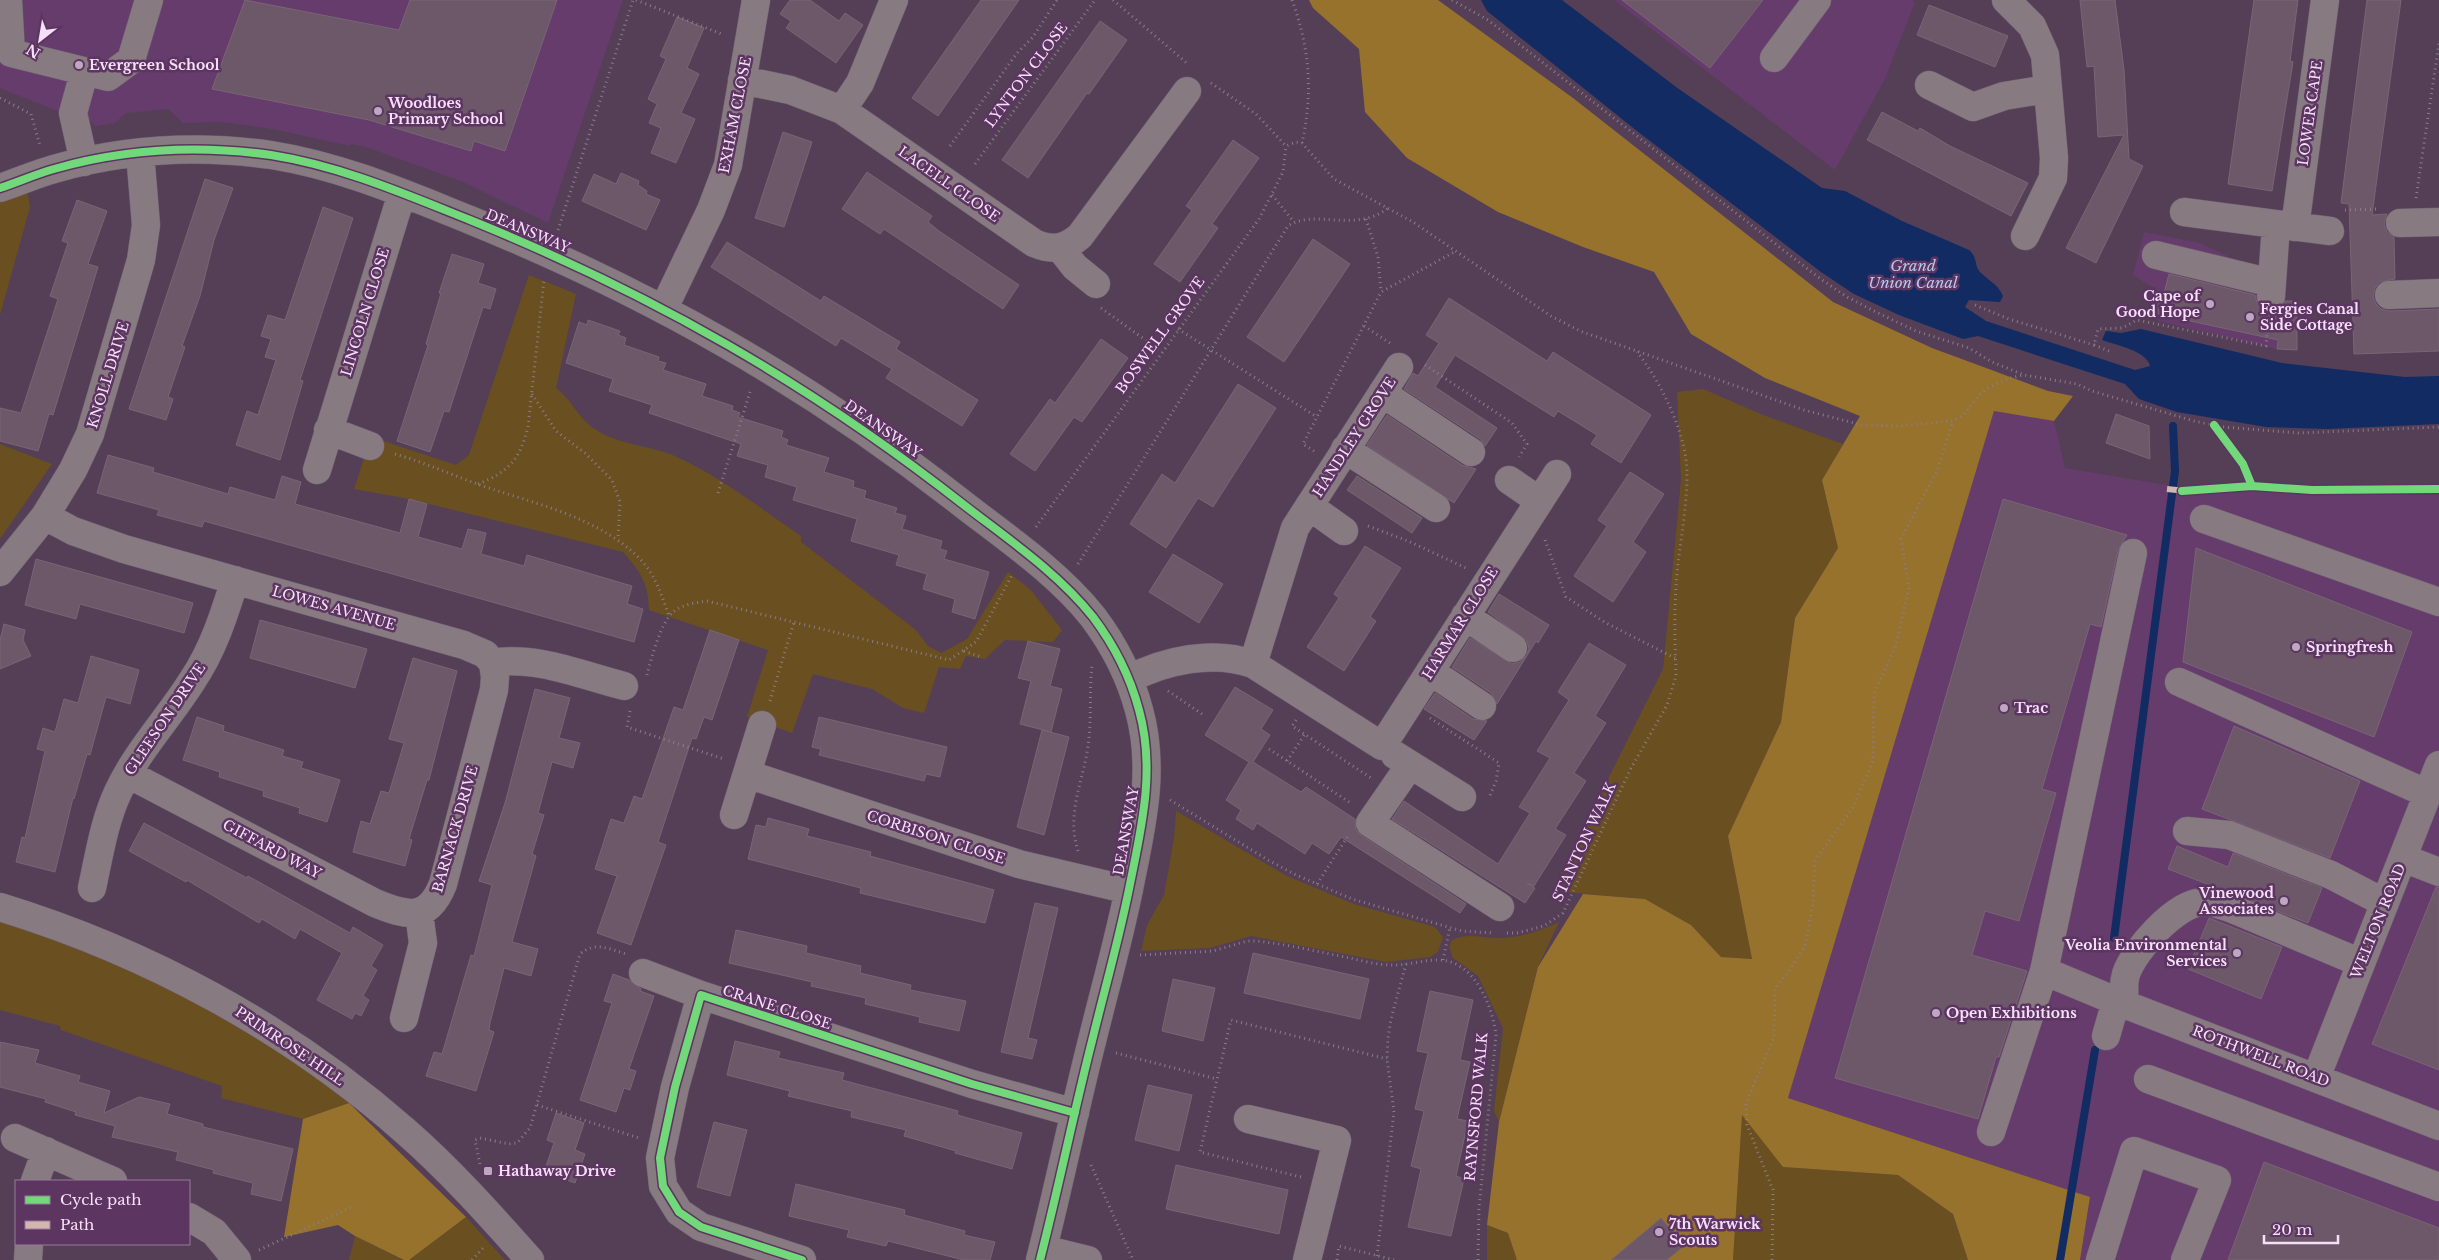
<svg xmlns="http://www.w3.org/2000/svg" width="2439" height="1260" font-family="'Libre Baskerville',serif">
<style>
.built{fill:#653c6c}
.green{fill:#6a4f21}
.forest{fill:#97722d}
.water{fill:#122b62}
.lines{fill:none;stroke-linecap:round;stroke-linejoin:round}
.stream{stroke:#122b62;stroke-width:8}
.building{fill:#6c5869;stroke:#796576}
.minor-casing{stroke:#705d73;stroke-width:29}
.path{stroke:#8b7d87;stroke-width:3;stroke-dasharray:1 4;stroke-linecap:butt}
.minor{stroke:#877a80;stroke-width:28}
.quiet{stroke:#d1b7ad;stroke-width:6;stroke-dasharray:12 6;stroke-linecap:butt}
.cycleway-casing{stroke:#5c3561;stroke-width:11}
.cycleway{stroke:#71d979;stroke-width:8}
.poi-dot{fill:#bea7c1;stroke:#5c3561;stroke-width:2}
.labels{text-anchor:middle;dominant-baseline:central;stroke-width:5;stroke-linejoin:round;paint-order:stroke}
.poi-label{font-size:14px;font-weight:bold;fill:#f7dffa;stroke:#5c3561;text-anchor:start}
.street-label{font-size:14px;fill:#f7dffa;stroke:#5c3561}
.water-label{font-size:15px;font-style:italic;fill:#b6caee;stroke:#5c3561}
</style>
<rect width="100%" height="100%" fill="#543f57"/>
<path class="built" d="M0 0H623L548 223 461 181 363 146 351 144 350 146 278 130 223 122 183 123 168 109 126 113 115 123 96 126 84 116 55 110 0 88Z
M1614 0H1911L1915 2 1885 79 1835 170Z
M2144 232 2200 243 2255 269 2278 301 2277 349 2158 321V291L2133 275Z
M1994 411 2054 421 2065 468 2190 489 2439 488V1260H2080L2090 1197 1788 1098Z"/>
<path class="green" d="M27 189 30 207 0 315V197Z
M529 275 576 294 556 388C571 399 578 417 592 427 616 445 649 445 675 456 721 477 760 508 801 536V542L916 630 928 646 941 653 967 639 1008 572 1030 589 1062 630 1053 642 1005 640 985 659 966 656 960 669 939 667 924 713 903 708 872 689 813 674 792 733 747 717 768 650 649 610C648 583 641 572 623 552L409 499 354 489 371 437 456 465 469 455Z
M1703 389 1763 415 1843 444 1822 480 1838 548 1795 618 1781 722 1728 836 1752 959 1721 957 1691 925 1645 899 1564 892 1550 895 1663 669 1681 480 1677 392Z
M0 444 52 464 0 539Z
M1176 811 1287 876 1354 904 1435 927 1443 937 1438 952 1430 957 1386 962 1251 936 1210 948 1141 951 1147 925 1164 895 1174 838Z
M0 917 170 986 317 1074 349 1103 303 1119 221 1098 222 1086 61 1030 60 1026 0 1010Z
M1559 922 1538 967 1499 1122 1494 1111 1503 1028 1478 976 1453 958 1449 947 1452 940C1470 932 1483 939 1502 938 1523 937 1541 930 1559 922Z
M1742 1114 1783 1167 1898 1175 1953 1214 1968 1260H1733Z
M466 1217 505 1260H409Z
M1487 1225 1508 1233 1517 1260H1487Z
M355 1236 404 1260H349Z"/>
<path class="forest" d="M1309 0H1438L1573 98 1833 302 1932 348 2048 391 2073 396 2054 421 1994 411 1788 1098 2090 1197 2080 1260H1968L1953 1214 1898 1175 1783 1167 1742 1115 1733 1260H1517L1508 1233 1487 1225 1499 1122 1538 967 1583 894 1645 899 1691 925 1721 957 1752 959 1728 836 1781 722 1795 618 1838 548 1822 480 1860 416 1765 378 1691 334 1654 272 1583 247 1498 212 1407 158 1365 112 1359 49 1313 8Z
M349 1103 466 1217 409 1260H404L355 1236 338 1225 284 1237 303 1119Z"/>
<path class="water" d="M1481 0H1562L1676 87 1822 188 1845 191 1902 221 1969 250C1978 258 1974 265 1980 272 1989 281 1998 284 2003 296L2000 302 1969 300 1965 307 1986 321 2135 370 2150 366C2147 351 2116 345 2102 340L2106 331 2121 333 2141 329 2282 363 2405 377 2439 376V424L2327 429 2266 427 2177 412 2139 399 2125 384 1978 336 1963 339 1899 315 1854 294 1821 272 1637 131 1487 11Z"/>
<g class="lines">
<path class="stream" d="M2114 938 2175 471 2173 426
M2060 1260 2095 1050"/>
</g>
<path class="building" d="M245 0 399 30 410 0H557L505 151 474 141 471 151 369 120 212 89Z
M790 0H810L839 21 845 13 863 25 836 63 786 28 791 21 780 14Z
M981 0H1019L938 116 912 98Z
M1622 0H1763L1710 68Z
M2080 0H2115L2124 70 2129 159 2143 166 2096 263 2066 248 2124 135 2098 137 2094 66 2087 67Z
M2254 0H2298L2290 61 2293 62 2272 191 2228 184Z
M2367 0H2401L2372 215 2387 214 2384 224 2387 232 2394 237 2395 279 2380 282 2375 288 2373 296 2376 304 2381 309 2389 311 2439 309V351L2354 354 2349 204 2341 203Z
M1929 5 2008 36 1995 67 1917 35Z
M677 17 704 28 687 68 699 74 681 113 695 119 676 163 651 153 661 128 649 123 657 104 648 99 666 59 660 56Z
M1100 21 1127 40 1089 94 1087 93 1028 178 1002 160Z
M1882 112 1918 131 1920 128 1950 146 2028 183 2011 216 1867 140Z
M783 132 812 142 784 227 755 218Z
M1233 140 1259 158 1212 224 1218 228 1180 282 1154 264 1192 210 1186 206Z
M867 172 932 216 928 222 939 231 1019 285 1003 309 884 229 880 234 842 209Z
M621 173 639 181 638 185 647 191 646 194 660 200 646 230 582 201 594 174 616 184Z
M205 179 233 188 214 240 200 296 182 346 185 347 168 397 173 399 166 420 129 409Z
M77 200 107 211 88 264 98 267 53 415 49 414 38 451 0 441V408L21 413 58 299 50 296 68 243 62 241Z
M323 207 353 218 300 380 303 381 280 460 236 445 247 411 258 415 276 360 265 357 271 339 261 336 268 315 285 320Z
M1313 239 1350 264 1284 362 1247 337Z
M727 242 821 301 824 296 900 342 896 349 978 400 962 426 886 378 892 369 841 338 836 346 711 267Z
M452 254 484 264 478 283 496 289 490 309 483 307 449 412 444 411 430 452 397 441 428 345 426 344 441 293H439Z
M2169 274 2255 295 2257 303 2262 309 2269 311 2278 310 2285 301H2297V350L2277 349 2278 340 2158 314V291L2164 293Z
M1449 298 1547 361 1553 352 1651 415 1621 463 1591 444 1597 435 1558 411 1554 417 1455 355 1435 387 1497 428 1485 446 1480 439 1404 389 1413 373 1418 376 1439 343 1426 335Z
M588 320 620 331 618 335 626 338 624 345 659 357 658 361 666 363 663 370 706 384 702 396 733 406 732 410 740 413 738 417 783 431 781 437 788 440 786 445 829 458 824 472 854 481 853 487 866 491 864 498 897 508 895 513 906 516 902 529 942 541 940 549 947 551 944 559 989 572 975 619 952 612 955 599 923 589 927 574 896 565 899 555 851 541 857 519 793 500 797 487 765 477 768 465 737 456 741 444 649 413 652 405 609 391 613 379 566 363 579 322 587 325Z
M1101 339 1128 358 1082 422 1074 417 1035 471 1010 454 1050 399 1055 403Z
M1238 384 1276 408 1213 507 1198 498 1166 548 1130 524 1162 474 1175 483Z
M2116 414 2149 426 2150 459 2106 443Z
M1387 415 1462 465 1476 469 1454 503 1367 445Z
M108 455 154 468 153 472 228 494 230 487 275 500 282 476 301 482 295 504 400 533 409 499 427 504 418 537 462 549 468 529 486 533 481 554 524 566 527 555 632 586 627 604 643 609 634 642 204 521 202 527 157 515 159 510 97 493Z
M1630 472 1664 494 1633 542 1646 552 1613 602 1574 576 1607 526 1598 520Z
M1357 476 1422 518 1412 533 1347 490Z
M2003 499 2127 535 2118 550 2101 627 2090 624 2042 789 2056 793 2019 921 1985 911 1972 955 2027 971 1999 1057H1996L1978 1119 1835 1078Z
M1365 546 1401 568 1370 617 1376 621 1344 671 1307 647 1339 598 1334 594Z
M2196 548 2412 632 2374 737 2183 662Z
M1173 554 1223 584 1199 623 1149 592Z
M36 559 193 603 184 633 80 604 76 619 25 605Z
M1499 594 1549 625 1538 643 1536 641 1497 704 1491 693 1452 667 1470 638 1512 664 1520 662 1526 656 1529 649 1527 641 1488 612Z
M260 620 367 649 355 688 250 658Z
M4 624 25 630 23 640 31 656 0 669V640Z
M710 630 739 640 712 720 704 717 696 739 692 738 658 842 666 845 631 945 597 933 617 876 595 869 611 819 624 823 634 796 642 799 674 707 683 710Z
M1028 641 1060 649 1050 686 1062 689 1051 732 1020 724 1031 681 1018 678Z
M1589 643 1626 665 1595 716 1606 723 1574 773 1586 781 1555 829 1566 835 1534 886 1527 883 1535 888 1525 903 1392 819 1404 801 1498 864 1530 813 1519 807 1550 758 1537 751 1569 700 1558 692Z
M91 656 139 670 130 704 106 697 90 755 87 754 74 799 73 798 55 872 16 862 22 837 25 838 45 751 37 749 43 728 55 732 64 699 78 703Z
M413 658 457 671 429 780H427L409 839 412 840 405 866 353 852 361 821 370 824 381 791 389 793 404 743 389 739Z
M1235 687 1273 710 1261 729 1270 735 1253 762 1301 792 1306 787 1355 819 1356 830 1362 836 1466 904 1460 913 1341 837 1329 854 1312 843 1305 854 1257 823 1253 830 1236 819 1241 810 1226 800 1249 762 1205 735Z
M535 689 570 698 559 738 580 743 573 768 552 762 538 813 544 815 532 854 536 856 512 942 538 949 531 976 504 968 490 1023 489 1030 494 1032 476 1091 426 1076 434 1052 442 1054 471 955 474 956 492 885 479 881 505 803Z
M1435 693 1473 719 1487 721 1474 740 1424 709Z
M197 717 224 726 223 731 284 750 282 756 303 762 301 768 340 780 327 822 299 813 300 808 263 796 264 791 219 777 220 772 183 760Z
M819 717 947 747 940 777 926 774 924 781 819 755 821 749 812 747Z
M2234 726 2360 781 2330 858 2202 809Z
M1042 730 1069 737 1044 835 1017 827Z
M768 818 809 829 807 836 871 852 870 856 994 890 985 923 860 893 861 888 748 859 756 825 766 827Z
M144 823 247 878 248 876 350 933 353 927 383 945 371 966 377 970 363 996 369 1000 361 1016 355 1013 352 1019 317 1000 342 953 300 929 295 939 262 919 259 923 187 880 186 882 129 851Z
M2177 846 2228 867 2233 853 2322 888 2308 923 2168 869Z
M2436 887H2439V1070L2372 1044Z
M1035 903 1058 908 1028 1038 1037 1040 1032 1059 1001 1052Z
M2209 918 2282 947 2261 999 2188 969Z
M736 930 807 946 806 953 861 966 860 973 911 985 910 990 966 1001 959 1031 919 1022 920 1017 865 1004 866 998 811 986 812 982 729 963Z
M1253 953 1369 979 1360 1019 1244 993Z
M613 974 629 980 641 989 640 991 654 996 629 1069 636 1071 630 1090 624 1088 616 1112 580 1100 612 1003 604 1001Z
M1173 979 1215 988 1203 1041 1162 1031Z
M1430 991 1473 1000 1460 1060 1470 1062 1457 1119 1468 1121 1456 1176 1464 1179 1451 1236 1408 1227 1421 1169 1411 1166 1424 1111 1415 1109 1428 1053 1417 1051Z
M735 1041 780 1052 778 1058 844 1073 842 1080 958 1111 957 1115 1022 1133 1012 1169 955 1153 956 1151 904 1136 906 1130 851 1117 852 1111 788 1096 790 1091 727 1075Z
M0 1042 39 1050 35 1063 80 1076 78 1082 110 1091 104 1113 139 1097 170 1104 167 1114 203 1124V1127L293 1149 281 1201 251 1194 253 1183 213 1173 214 1170 176 1160 178 1152 112 1137 115 1126 75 1115 76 1112 45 1102 46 1099 0 1087Z
M1148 1085 1192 1095 1179 1151 1135 1140Z
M556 1113 584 1123 575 1150 585 1154 575 1183 544 1172 554 1143 547 1140Z
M714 1122 747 1130 730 1196 697 1187Z
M2264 1162 2439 1228V1260H2228Z
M1176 1165 1288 1190 1279 1234 1166 1209Z
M796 1184 905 1210 904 1215 965 1231 964 1235 995 1242 990 1260H964L888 1241 886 1246 847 1237 849 1230 789 1216Z
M1661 1218 1684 1246 1667 1260H1611Z"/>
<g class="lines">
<g class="minor-casing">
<path id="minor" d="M8 0 11 53 108 77 131 60 149 0
M2006 0 2032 26 2045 55 2054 158 2053 178 2025 236
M1774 58 1817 0
M742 80 790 90 842 110 1034 243C1052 251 1065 249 1080 236L1187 91
M1929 85 1973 107 2004 96 2047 89
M842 110 860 83 894 0
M84 162 73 113 84 73
M0 188C18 182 36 174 54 169 124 149 199 145 271 155 341 166 405 194 470 220 652 294 810 384 964 505 1008 539 1058 573 1093 617 1114 645 1130 676 1139 710 1156 771 1141 829 1129 889 1119 939 1105 988 1093 1037 1074 1111 1059 1186 1040 1260
M2184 212 2330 231
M2400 223 2439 222
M2295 227 2325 0
M1060 248 1075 267 1096 284
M2156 255 2272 283
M2389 295 2439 293
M2271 296 2276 225
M664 308 711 210 728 165 756 0
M1382 393 1471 452
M328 430 370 446
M1345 449 1436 508
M317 470 402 193
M1509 480 1538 500
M1309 506 1344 531
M45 516 73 531 124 549 464 645 485 654 493 663
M2204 519 2439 602
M0 572 45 516 73 470 90 434 141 260 146 225 140 153
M1465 616 1513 648
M493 663C534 655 584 676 624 686
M1253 664 1295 528 1399 367
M1430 671 1482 706
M1129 679C1166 660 1213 650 1253 664L1382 746 1557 474
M2179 682 2428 794
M1395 755 1462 797
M1410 765 1370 823 1500 907
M128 774 375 903C407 916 428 922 443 884L494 690 495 677 493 663
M747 774 1019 864 1129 890
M734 815 762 725
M2187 831 2229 835 2331 875 2385 903
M2403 858 2439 872
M92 888C99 856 104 822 118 792 137 751 168 719 192 681 213 650 224 615 235 580
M0 907C147 952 288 1028 404 1130 449 1169 490 1215 530 1260
M2044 971 2116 1001
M643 973 701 995
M2125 1004C2124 993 2123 984 2126 974 2134 950 2175 904 2202 902 2213 901 2224 906 2235 910L2361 963
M404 1018 423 943 419 913
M2106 1036 2116 1001 2439 1126
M2316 1078 2439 765
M2148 1079 2439 1187
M1248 1119 1337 1140 1307 1260
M1991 1132 2044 971 2133 553
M15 1138 113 1181
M35 1181 46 1151
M189 1217 214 1232 237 1260
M1043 1249 1088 1260
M28 1260 29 1244
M802 1260 701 1227 679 1212 663 1186 660 1158 675 1087 701 995 972 1084 1075 1113
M2100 1260 2134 1151 2217 1180 2185 1260"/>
</g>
<path class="path" d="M636 0 724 35
M1113 0 1189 65
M1292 0C1310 49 1313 93 1302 143
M1452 0 1488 20 1818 277 1847 297 1878 313 1916 331 1969 348 1992 362 2024 375 2077 384 2092 391 2194 421 2223 427 2299 433 2439 427
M1211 83 1256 114 1286 146 1296 142 1302 143 1334 179 1413 222 1551 316 1580 331 1804 410 1862 425 1897 426 1953 421 1964 414 1980 394 1988 388 2007 379 2023 375
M0 98 31 114 40 146
M950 146 1017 53 1033 37 1057 0
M975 164 1095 0
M1272 195 1294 222
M2416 198 2439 43
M2345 210 2379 209
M1366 219 1378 257 1381 292
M558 230 633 0
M1975 305 2009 319 2094 345
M1101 308 1162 352
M1364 326 1390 343
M1178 329 1317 417
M2109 351 2094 345 2098 329 2122 328 2137 320 2266 346 2268 322
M1425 365 1512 423 1527 444 1519 457
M532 394 556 431 585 453 612 480 620 502 618 539
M1314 451 1303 444 1381 292 1456 251
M395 454C423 462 450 474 477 484 534 504 599 516 642 561 656 577 662 596 669 616
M478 484C509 472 520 459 528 427L544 280
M718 493 751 389
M1368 526 1408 541 1466 568
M1036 527 1259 219 1283 172 1286 146
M1545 540 1566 597 1606 623 1675 658
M1078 564 1288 226C1314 208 1355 234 1388 208
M964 651 981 657
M647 675C651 659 661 622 673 612 683 604 695 603 707 601L949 660 976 642 1012 575
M1168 691 1202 714
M770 701 794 622
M630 711 627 727 724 759
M1430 718 1499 763 1496 781 1489 798
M1296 720 1292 726 1371 778
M1269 749 1352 804
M1287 761 1305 734
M1170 800 1268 860 1294 874 1352 899 1462 931 1493 933
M1078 851C1066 814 1083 782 1088 746 1092 719 1089 692 1092 665
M1317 884 1348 836
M1507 933H1517L1544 926 1563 913 1630 770 1667 705 1676 676C1675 647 1674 617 1676 588 1678 550 1687 512 1687 474 1687 434 1661 382 1637 352
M1140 955 1213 951 1247 941H1256C1287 944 1319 952 1350 958 1363 961 1378 965 1392 965 1413 966 1435 954 1456 964 1480 976 1493 1010 1496 1035L1479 1208 1478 1260
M1443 960 1450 927
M1116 1053 1217 1079
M537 1105 639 1138
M480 1164 475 1140 480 1138 509 1144 517 1143 530 1128 580 954C595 941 609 949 626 954
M1091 1165 1133 1260
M1301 1177 1200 1152 1231 1020 1387 1059
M259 1250 354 1206
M1377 1256 1394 1112 1387 1059 1388 1038 1391 1019 1406 964
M472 1260 484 1247
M1337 1260 1339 1246 1394 1260
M1772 1260 1773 1190 1747 1125 1746 1103 1774 1037 1775 988 1787 974 1805 946 1813 904 1815 860 1852 809 1873 761 1874 693 1895 648 1909 589 1901 539 1938 469 1953 421"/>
<use href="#minor" class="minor"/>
<path class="quiet" d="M2167 489 2187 491"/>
<g class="cycleway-casing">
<path id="cycleway" d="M0 188C18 182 36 174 54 169 124 149 199 145 271 155 341 166 405 194 470 220 652 294 810 384 964 505 1008 539 1058 573 1093 617 1114 645 1130 676 1139 710 1156 771 1141 829 1129 889 1119 939 1105 988 1093 1037 1074 1111 1059 1186 1040 1260
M2214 425 2243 464 2252 486
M2182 491 2252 486 2312 490 2439 489
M802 1260 701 1227 679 1212 663 1186 660 1158 675 1087 701 995 972 1084 1075 1113"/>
</g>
<use href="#cycleway" class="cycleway"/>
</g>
<g class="poi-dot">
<circle cx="79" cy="65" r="5"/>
<circle cx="378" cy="111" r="5"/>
<circle cx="2210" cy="304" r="5"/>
<circle cx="2250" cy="317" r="5"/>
<circle cx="2296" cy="647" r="5"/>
<circle cx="2004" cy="708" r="5"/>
<circle cx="2284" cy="901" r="5"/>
<circle cx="2237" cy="953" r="5"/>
<circle cx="1936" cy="1013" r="5"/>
<rect x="483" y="1166" width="10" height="10" rx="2.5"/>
<circle cx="1659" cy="1232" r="5"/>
</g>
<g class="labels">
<g class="poi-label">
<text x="89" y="65">Evergreen School</text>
<text x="388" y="103">Woodloes<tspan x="388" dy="16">Primary School</tspan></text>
<text x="2200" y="296" text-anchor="end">Cape of<tspan x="2200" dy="16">Good Hope</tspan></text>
<text x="2260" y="309">Fergies Canal<tspan x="2260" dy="16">Side Cottage</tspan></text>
<text x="2306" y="647">Springfresh</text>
<text x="2014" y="708">Trac</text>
<text x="2274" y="893" text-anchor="end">Vinewood<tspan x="2274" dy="16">Associates</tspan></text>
<text x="2227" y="945" text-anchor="end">Veolia Environmental<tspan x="2227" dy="16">Services</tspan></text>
<text x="1946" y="1013">Open Exhibitions</text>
<text x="498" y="1171">Hathaway Drive</text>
<text x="1669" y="1224">7th Warwick<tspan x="1669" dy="16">Scouts</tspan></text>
</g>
<g class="street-label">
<text transform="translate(1026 75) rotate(-53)">LYNTON CLOSE</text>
<text transform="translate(2310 113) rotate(-82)">LOWER CAPE</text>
<text transform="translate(735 115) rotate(-79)">EXHAM CLOSE</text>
<text transform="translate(949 184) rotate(35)">LACELL CLOSE</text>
<text transform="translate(528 231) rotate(23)">DEANSWAY</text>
<text transform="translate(365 312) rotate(-73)">LINCOLN CLOSE</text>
<text transform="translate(1160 335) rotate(-54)">BOSWELL GROVE</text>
<text transform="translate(108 375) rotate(-73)">KNOLL DRIVE</text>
<text transform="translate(883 429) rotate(35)">DEANSWAY</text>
<text transform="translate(1354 437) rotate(-57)">HANDLEY GROVE</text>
<text transform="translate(334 608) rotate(16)">LOWES AVENUE</text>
<text transform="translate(1460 623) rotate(-58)">HARMAR CLOSE</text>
<text transform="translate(165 719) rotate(-56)">GLEESON DRIVE</text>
<text transform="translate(455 829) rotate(-74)">BARNACK DRIVE</text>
<text transform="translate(1126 831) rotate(-80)">DEANSWAY</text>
<text transform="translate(936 837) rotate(18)">CORBISON CLOSE</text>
<text transform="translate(1584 842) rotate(-65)">STANTON WALK</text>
<text transform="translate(272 849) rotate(28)">GIFFARD WAY</text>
<text transform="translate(2378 921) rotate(-68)">WELTON ROAD</text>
<text transform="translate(777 1007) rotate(18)">CRANE CLOSE</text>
<text transform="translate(290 1046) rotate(34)">PRIMROSE HILL</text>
<text transform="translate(2261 1056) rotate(21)">ROTHWELL ROAD</text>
<text transform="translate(1476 1107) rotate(-85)">RAYNSFORD WALK</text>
</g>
<g class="water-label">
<text x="1913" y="265">Grand<tspan x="1913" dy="17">Union Canal</tspan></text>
</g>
</g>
<rect x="15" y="1180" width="175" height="65" fill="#5c3561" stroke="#9a799e"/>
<rect x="25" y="1196" width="25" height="8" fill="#71d979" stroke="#9a799e"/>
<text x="60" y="1205" font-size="15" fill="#f7dffa">Cycle path</text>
<rect x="25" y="1221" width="25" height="8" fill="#d1b7ad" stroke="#9a799e"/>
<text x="60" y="1230" font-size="15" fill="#f7dffa">Path</text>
<g transform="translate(40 40) rotate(211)" stroke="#5c3561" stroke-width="4" paint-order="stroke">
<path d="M0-4L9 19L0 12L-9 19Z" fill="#f7dffa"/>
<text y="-8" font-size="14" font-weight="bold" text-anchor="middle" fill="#f7dffa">N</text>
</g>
<path d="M2264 1235v8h74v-8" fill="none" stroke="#f7dffa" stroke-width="2.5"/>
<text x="2272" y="1235" font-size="15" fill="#f7dffa" stroke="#5c3561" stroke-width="4" paint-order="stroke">20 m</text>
</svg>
